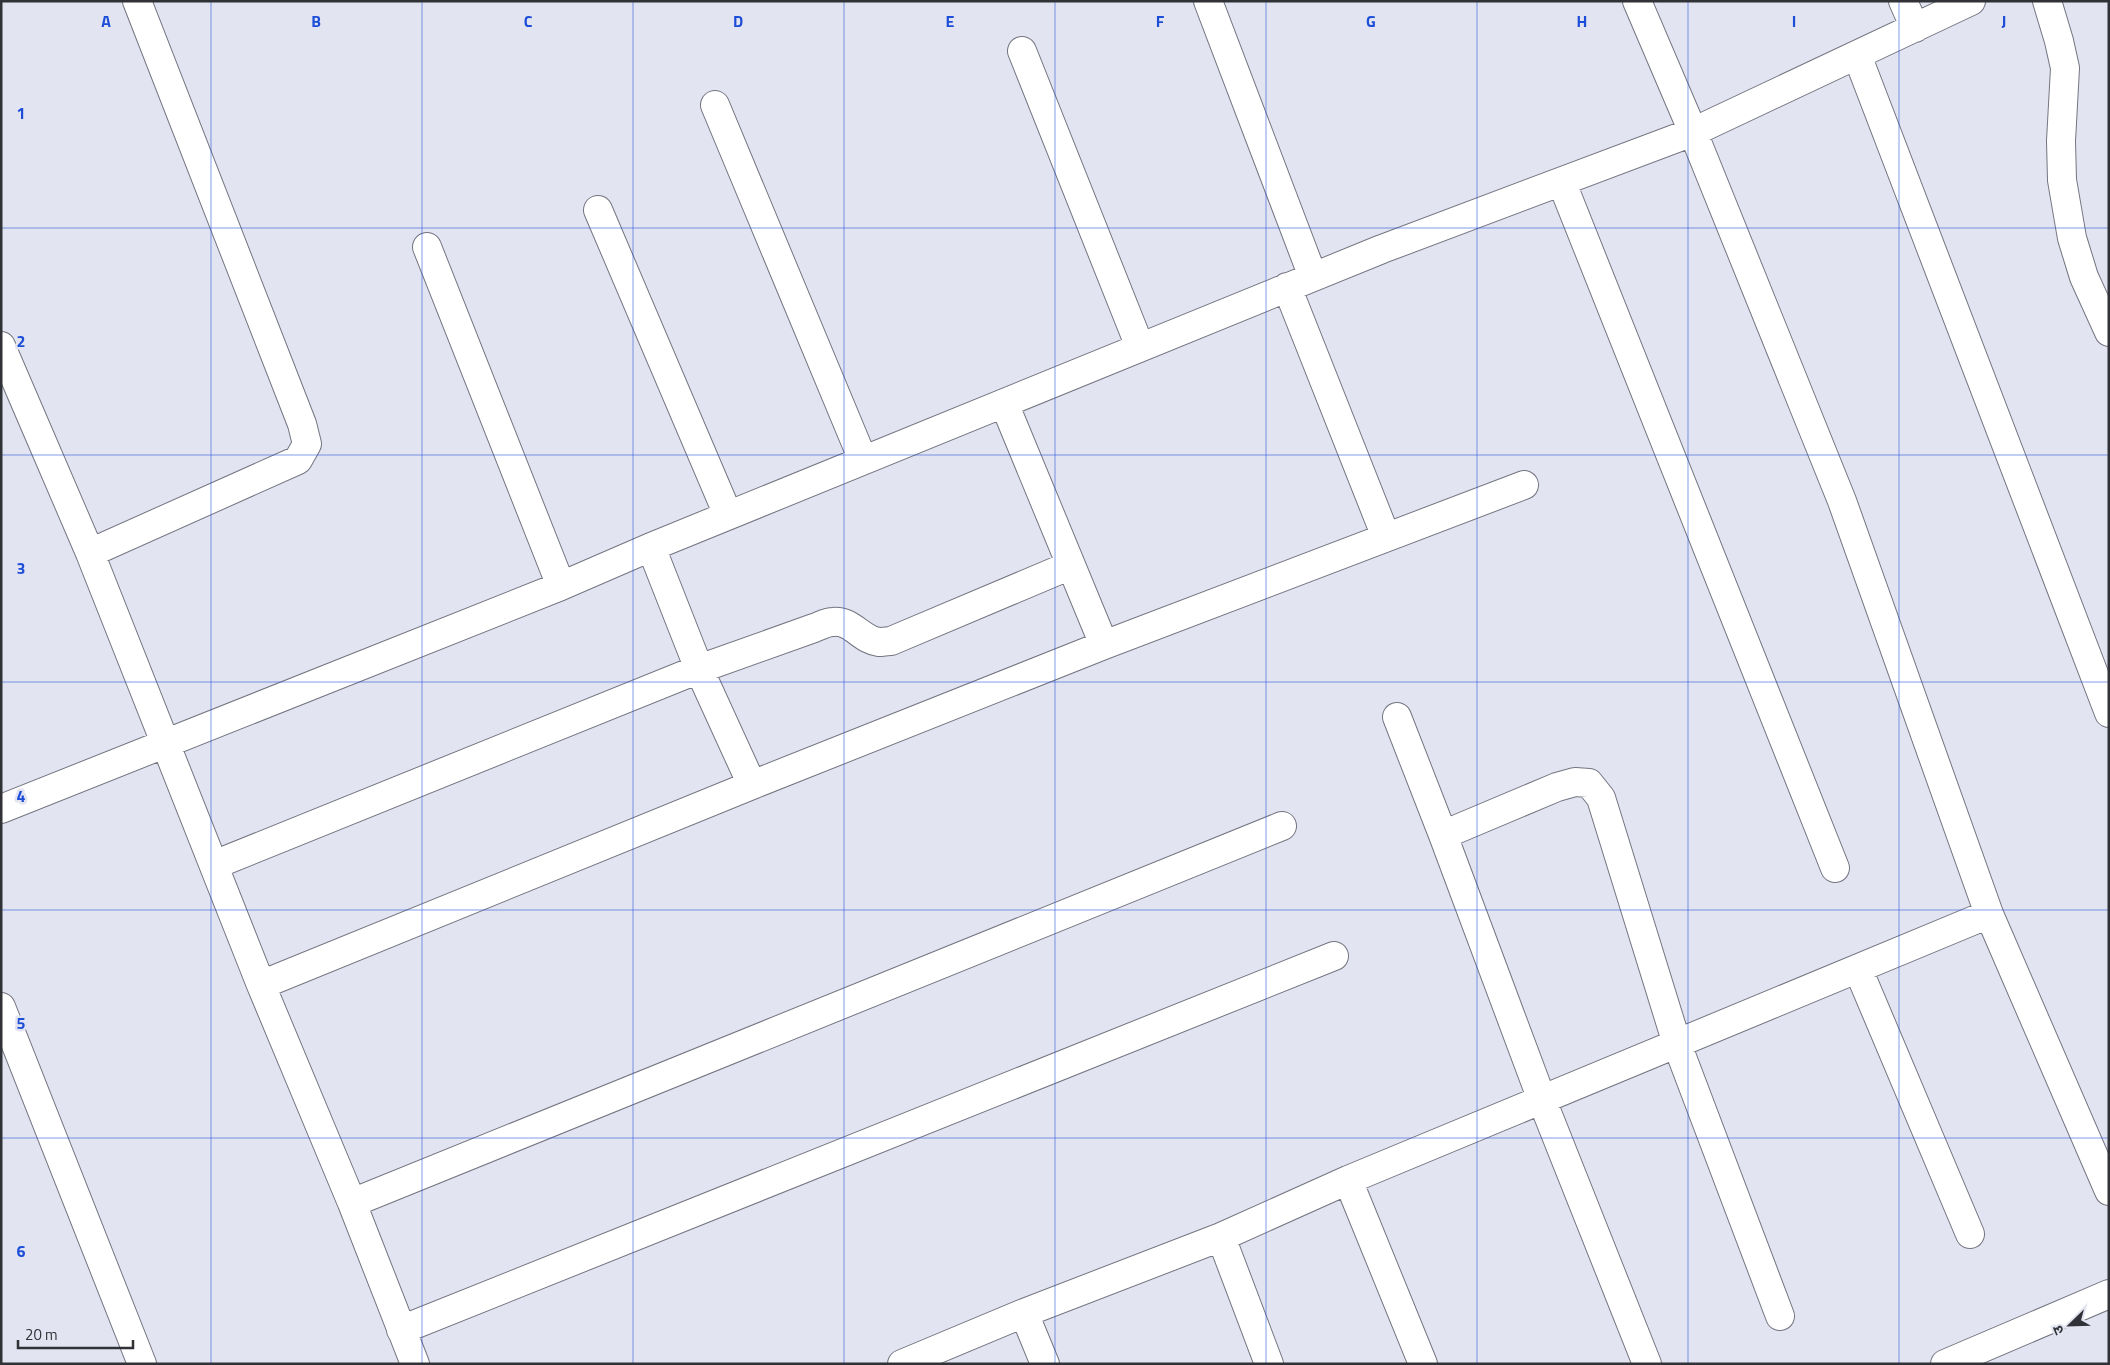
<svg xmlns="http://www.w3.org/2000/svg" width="2110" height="1365" font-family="'Titillium Web','Noto Sans Devanagari',sans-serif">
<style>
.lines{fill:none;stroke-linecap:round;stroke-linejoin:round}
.minor-casing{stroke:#747581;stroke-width:30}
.minor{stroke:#fff;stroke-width:28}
.grid{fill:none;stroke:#1d4ed8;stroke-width:1;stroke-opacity:0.55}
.grid-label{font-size:16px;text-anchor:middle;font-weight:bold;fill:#1d4ed8;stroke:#e2e4f1;stroke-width:5;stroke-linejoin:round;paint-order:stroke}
</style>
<rect width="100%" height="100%" fill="#e2e4f1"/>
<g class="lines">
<g class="minor-casing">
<path id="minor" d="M1208 1 1313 277
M1637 1 1693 132 1971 1
M1903 1 1915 28
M2047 1 2059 41 2065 68 2061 141 2062 180 2072 238 2084 277 2109 332
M1022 51 1140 347
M1857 55 2109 713
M715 105 863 460
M1562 183 1835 868
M598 210 728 515
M427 247 561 586
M1287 287 1386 537
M1 346 90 553 261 985 352 1203 415 1364
M1004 403 1104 645
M651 547 699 669 752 785
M90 553 298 460 307 444 302 424 137 1
M1397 717 1443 835 1542 1100 1647 1364
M1 809 561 586 651 547 1382 249 1693 132 1842 501 1989 914 2109 1191
M1443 835 1557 787 1575 782 1589 783 1601 798 1677 1044 1780 1316
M214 865 699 669 814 628C820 626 826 622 833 622 852 620 861 640 879 642 882 642 887 641 891 641L1071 565
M1858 969 1970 1234
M261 985 752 785 1104 645 1524 485
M1 1007 142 1364
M1348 1180 1423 1364
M352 1203 1282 826
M1221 1237 1269 1364
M1024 1313 1045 1364
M401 1330 1334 956
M902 1364 1024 1313 1221 1237 1348 1180 1989 914
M1945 1364 2109 1294"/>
</g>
<use href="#minor" class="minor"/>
</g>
<path class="grid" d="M211 1V1364M422 1V1364M633 1V1364M844 1V1364M1055 1V1364M1266 1V1364M1477 1V1364M1688 1V1364M1899 1V1364M1 228H2109M1 455H2109M1 682H2109M1 910H2109M1 1138H2109"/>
<g class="grid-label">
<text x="106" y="27">A</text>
<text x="316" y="27">B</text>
<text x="528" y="27">C</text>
<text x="738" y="27">D</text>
<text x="950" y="27">E</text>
<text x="1160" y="27">F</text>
<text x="1371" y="27">G</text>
<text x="1582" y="27">H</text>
<text x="1794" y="27">I</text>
<text x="2004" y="27">J</text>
<text x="21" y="119">1</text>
<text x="21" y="347">2</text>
<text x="21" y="574">3</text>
<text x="21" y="802">4</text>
<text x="21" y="1029">5</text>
<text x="21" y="1257">6</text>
</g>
<rect width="2110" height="1365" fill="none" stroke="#313237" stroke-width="5"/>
<g transform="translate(2070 1325) rotate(247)" stroke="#e2e4f1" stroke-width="4" paint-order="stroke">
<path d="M0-4L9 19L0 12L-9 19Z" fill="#313237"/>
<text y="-8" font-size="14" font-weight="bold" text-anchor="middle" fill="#313237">उ</text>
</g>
<path d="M18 1340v8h115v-8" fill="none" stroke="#313237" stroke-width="2.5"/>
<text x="25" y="1340" font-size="15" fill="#313237" stroke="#e2e4f1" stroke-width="4" paint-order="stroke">20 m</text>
</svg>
